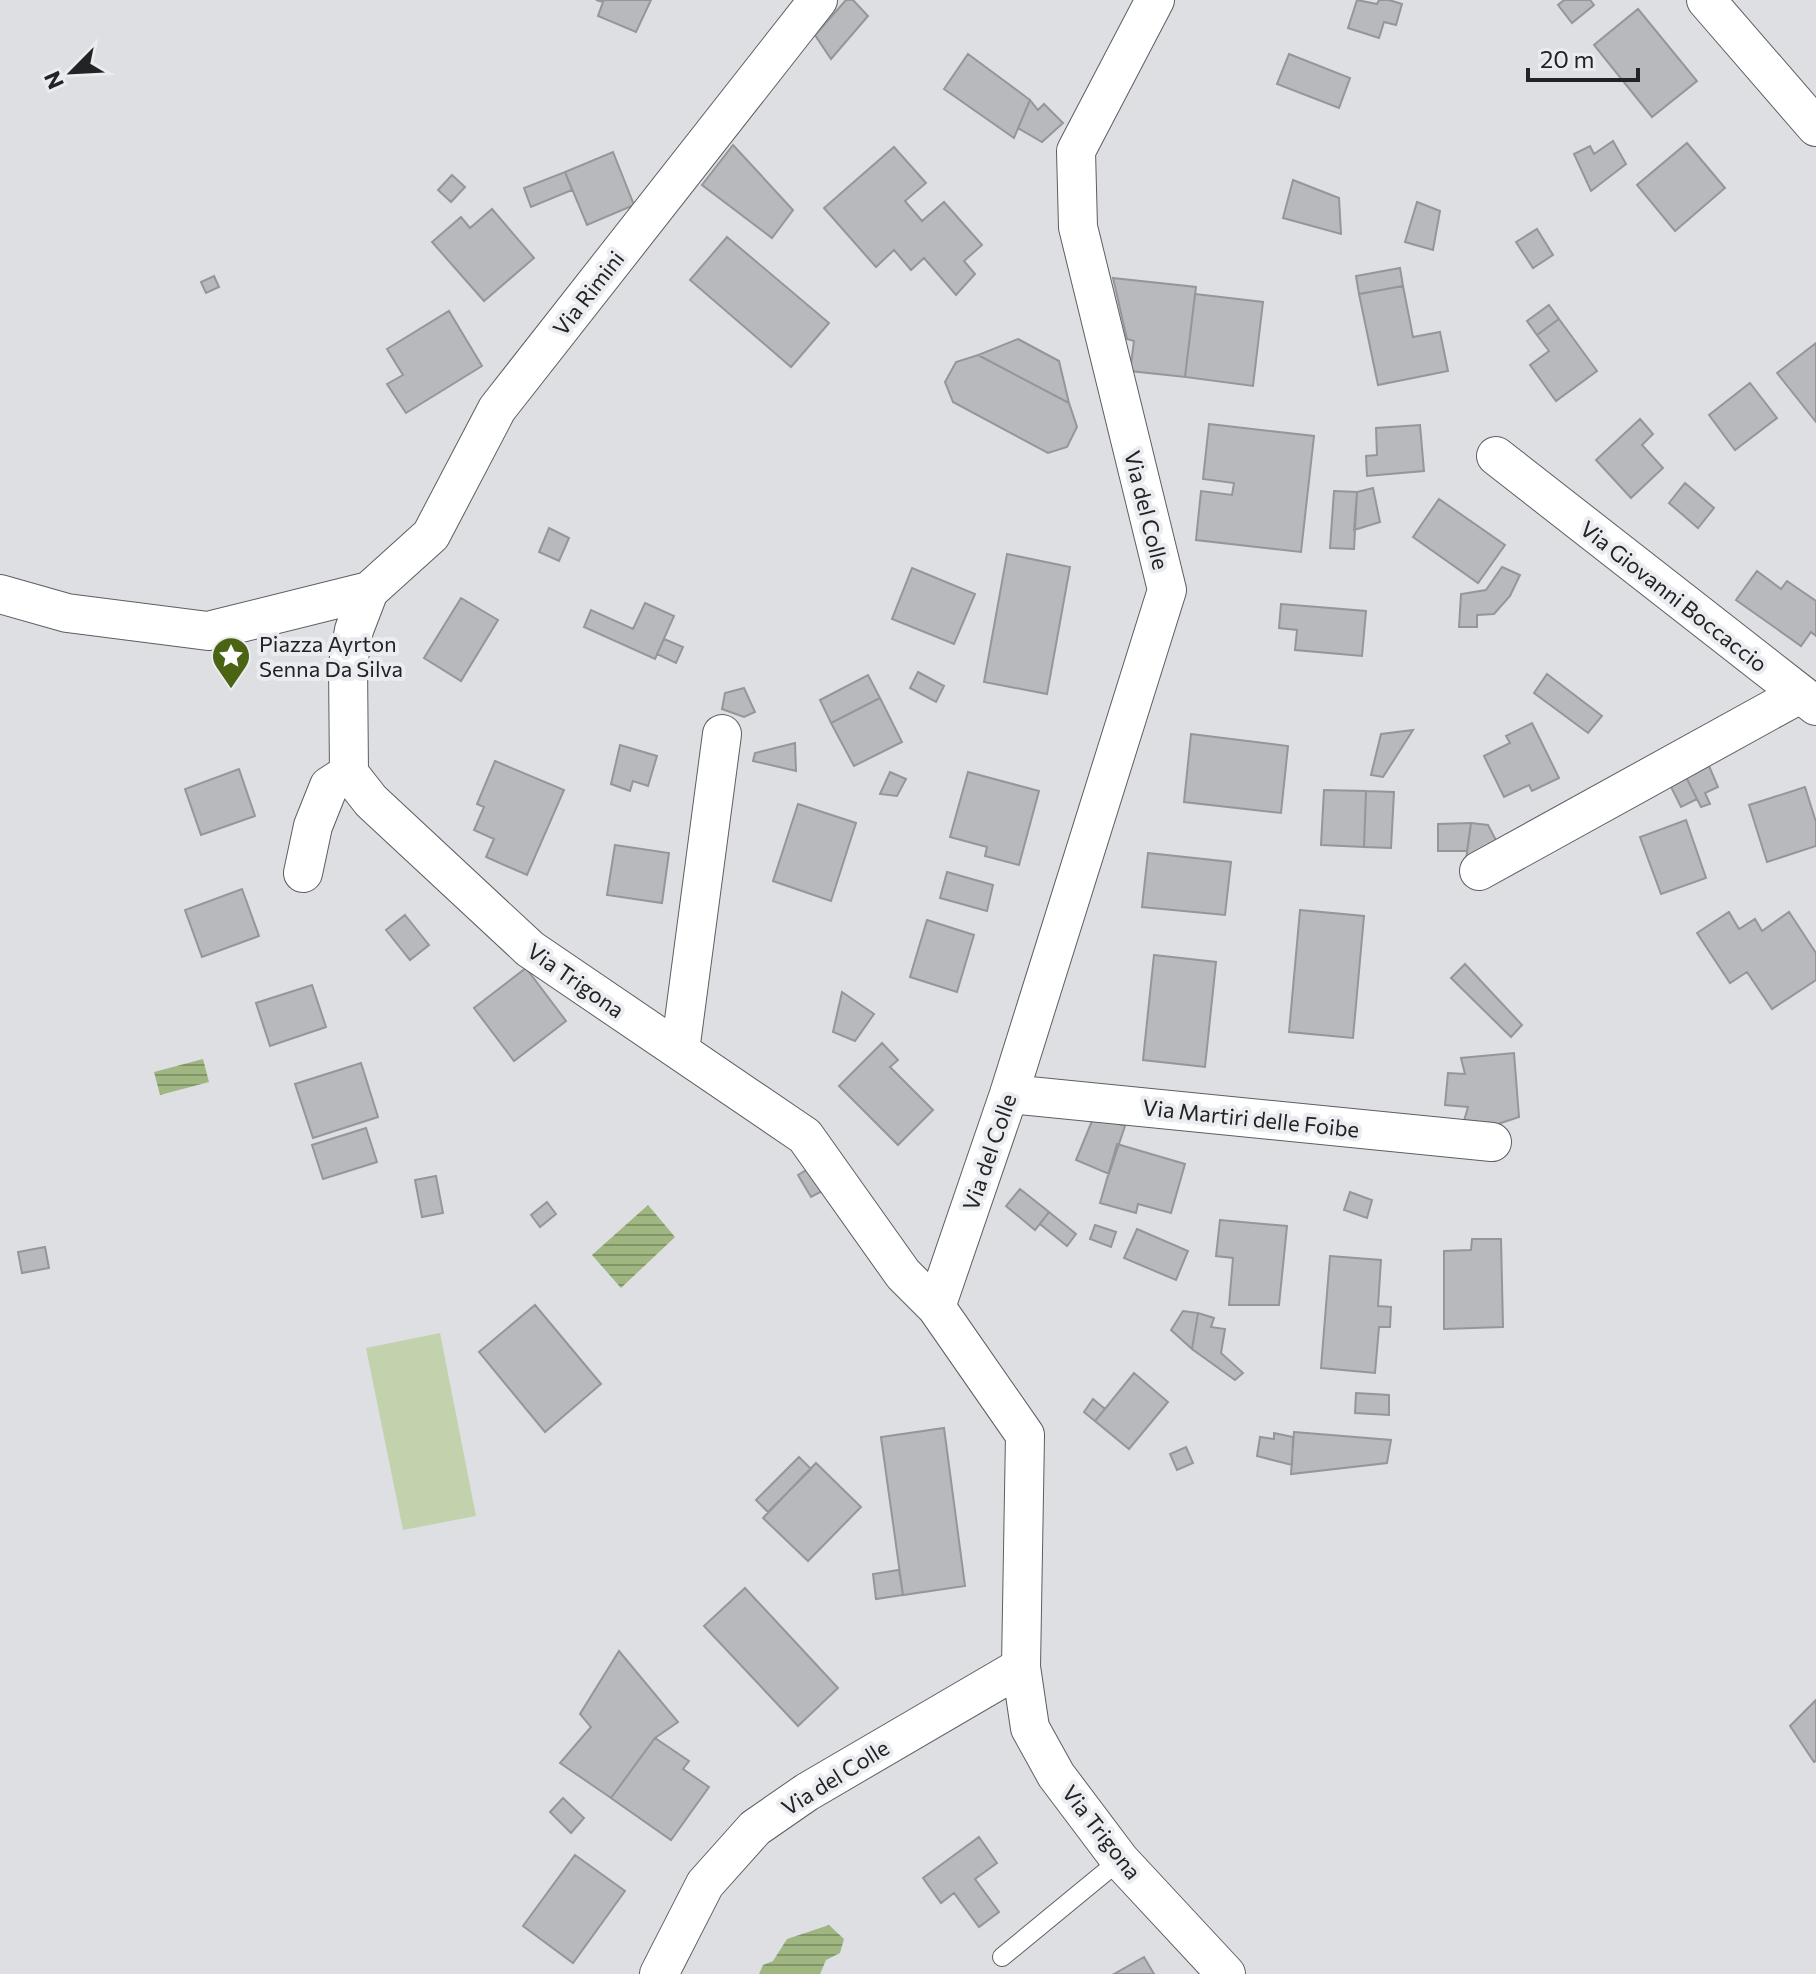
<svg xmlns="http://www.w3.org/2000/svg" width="1816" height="1974" font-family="Commissioner,sans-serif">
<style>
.pitch{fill:#c2d2ad}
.water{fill:url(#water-rules)}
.building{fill:#b7b9bc;stroke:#949699;stroke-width:2}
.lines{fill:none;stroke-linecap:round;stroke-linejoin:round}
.service-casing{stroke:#5c5e61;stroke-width:20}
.minor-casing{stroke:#5c5e61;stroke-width:40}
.service{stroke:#fff;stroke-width:18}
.minor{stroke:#fff;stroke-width:38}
.labels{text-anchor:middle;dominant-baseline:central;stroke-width:8;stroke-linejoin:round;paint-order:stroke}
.street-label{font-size:22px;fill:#222324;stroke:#eaecf0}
.poi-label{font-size:22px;fill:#222324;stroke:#eaecf0;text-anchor:start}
</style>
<defs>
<pattern id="water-rules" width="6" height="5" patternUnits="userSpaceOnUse" patternTransform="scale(2)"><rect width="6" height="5" fill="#a0b681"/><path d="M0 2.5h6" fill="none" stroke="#829469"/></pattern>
</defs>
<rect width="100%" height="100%" fill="#dddfe3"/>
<path class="pitch" d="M440 1333 476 1516 403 1530 366 1348Z"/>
<path class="water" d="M203 1059 209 1082 160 1095 154 1072Z
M648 1205 675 1237 621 1288 592 1255Z
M829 1925 844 1939 840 1953 826 1960 820 1974H759L763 1965 773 1961 787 1939Z"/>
<path class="building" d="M596 0H651L636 32 598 16 603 2Z
M846 0H853L868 16 831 59 815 35Z
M1357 0 1377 4 1379 0H1389L1402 4 1396 25 1384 22 1379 38 1348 28Z
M1564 0H1590L1594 5 1572 23 1558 5Z
M1638 9 1697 81 1652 117 1594 45Z
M968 54 1030 100 1014 138 944 89Z
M1289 54 1350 78 1339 108 1277 84Z
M1030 100 1038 110 1044 104 1063 123 1042 142 1018 128Z
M1613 141 1626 164 1591 191 1574 154 1590 146 1594 154Z
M1687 143 1725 188 1675 231 1637 185Z
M733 145 793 210 772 238 702 185Z
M894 147 926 183 905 201 922 221 944 202 982 245 964 261 975 274 956 295 924 258 911 270 894 250 876 267 824 208Z
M613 152 634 205 587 225 565 172Z
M565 172 572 190 531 207 524 188Z
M452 175 465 187 451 202 438 190Z
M1293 180 1339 198 1341 234 1283 218Z
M1417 202 1440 211 1433 250 1405 242Z
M492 209 534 258 484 301 432 242 461 217 470 228Z
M1537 229 1553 255 1533 268 1516 242Z
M727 237 829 323 791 367 690 280Z
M1400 268 1403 286 1359 294 1356 276Z
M214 276 219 287 206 293 201 282Z
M1113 278 1196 287 1185 377 1130 371 1134 341 1127 339Z
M1403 286 1413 337 1440 332 1448 371 1378 385 1359 294Z
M1195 294 1263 302 1253 386 1185 377Z
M1549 305 1559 319 1537 335 1527 321Z
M449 311 482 366 406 413 387 384 403 375 387 349Z
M1559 319 1597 371 1556 401 1530 365 1549 351 1537 335Z
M1018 339 1059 361 1069 403 978 355Z
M1816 343V422L1777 373Z
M978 355 1069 403 1077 427 1067 447 1048 453 953 402 945 382 956 362Z
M1750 383 1777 418 1735 450 1709 415Z
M1640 419 1653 434 1642 445 1663 468 1631 498 1596 460Z
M1209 424 1314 436 1301 552 1196 540 1201 491 1232 495 1234 483 1203 479Z
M1420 425 1424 471 1367 476 1366 456 1377 455 1376 428Z
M1685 483 1714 508 1698 528 1669 503Z
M1373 488 1380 522 1354 530 1357 492Z
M1334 491 1357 492 1354 549 1330 548Z
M1439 499 1505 545 1478 583 1413 537Z
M549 528 569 538 559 561 539 552Z
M1007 554 1070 567 1047 694 984 682Z
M1502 567 1520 575 1510 596 1494 614 1477 615V627H1459L1461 594 1486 590Z
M912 568 975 594 954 644 892 619Z
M1757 571 1781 589 1787 581 1816 601V636L1811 632 1801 646 1736 600Z
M461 598 498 620 461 681 424 658Z
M645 603 674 616 655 659 584 627 591 610 633 629Z
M1281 604 1366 611 1362 656 1295 650 1297 630 1279 628Z
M664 639 683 647 676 663 657 654Z
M918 672 944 686 936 702 910 688Z
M1547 674 1602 716 1588 733 1534 693Z
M868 675 880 698 831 723 820 700Z
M744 688 755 712 744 717 722 709 725 693Z
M880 698 902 742 854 766 831 723Z
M1532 723 1559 778 1532 791 1529 785 1504 797 1484 756 1510 743 1506 736Z
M1413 730 1383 777 1371 775 1381 734Z
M1191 734 1288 746 1281 813 1184 802Z
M795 743 796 771 753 761 755 753Z
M620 745 657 756 648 786 633 781 630 791 611 784Z
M495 761 564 790 527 875 486 857 494 839 474 830 484 807 477 804Z
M1709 766 1718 787 1705 793 1710 804 1701 807 1686 777Z
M239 769 255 816 201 835 185 789Z
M890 772 906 779 897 796 880 794Z
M968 772 1039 791 1019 865 985 856 987 847 950 837Z
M1686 777 1697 799 1681 807 1670 785Z
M1805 787 1816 822V846L1767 862 1749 805Z
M1324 790 1366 791 1364 847 1321 845Z
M1366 791 1394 792 1391 848 1364 847Z
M798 804 856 823 831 901 773 881Z
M1686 820 1706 878 1661 894 1640 837Z
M1471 823 1467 851H1438V824Z
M1471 823 1488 825 1498 844 1466 860Z
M615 845 669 853 662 903 607 895Z
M1148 853 1231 862 1225 915 1142 907Z
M947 872 993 885 987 911 940 898Z
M242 889 259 936 202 957 185 910Z
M1300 910 1364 916 1353 1038 1289 1032Z
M1729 912 1739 929 1755 919 1762 931 1789 912 1816 953V980L1772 1009 1747 972 1730 983 1697 933Z
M405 915 429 945 410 960 386 930Z
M927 920 974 935 957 992 910 977Z
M1154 955 1216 962 1205 1067 1143 1060Z
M1465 964 1522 1025 1511 1037 1451 978Z
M526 968 566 1021 514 1061 474 1008Z
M312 985 326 1027 270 1046 256 1003Z
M842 992 874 1014 855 1041 833 1032Z
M882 1043 898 1060 890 1067 933 1110 898 1145 839 1086Z
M1514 1053 1519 1117 1498 1124 1464 1121 1468 1107 1445 1105 1448 1073 1465 1074 1461 1058Z
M361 1063 378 1117 313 1138 295 1084Z
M1094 1116 1125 1126 1109 1174 1076 1160Z
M366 1128 377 1162 323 1179 312 1145Z
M1117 1144 1185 1164 1171 1213 1138 1204 1136 1213 1100 1203Z
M813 1166 826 1189 811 1197 798 1175Z
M436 1176 443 1213 422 1217 415 1180Z
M1020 1189 1049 1212 1035 1230 1006 1206Z
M1350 1192 1372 1200 1367 1218 1344 1210Z
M547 1202 556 1214 540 1227 531 1215Z
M1049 1212 1076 1234 1067 1246 1040 1224Z
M1220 1220 1287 1226 1279 1305H1229L1233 1258 1216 1256Z
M1095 1225 1116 1232 1111 1247 1090 1239Z
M1137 1229 1188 1251 1176 1280 1124 1258Z
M1472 1239H1501L1503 1327 1444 1329V1251L1471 1250Z
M45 1247 49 1268 22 1273 18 1252Z
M1330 1256 1381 1260 1378 1306 1391 1307 1390 1327H1379L1375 1373 1321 1368Z
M535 1305 601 1384 545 1432 479 1352Z
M1183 1311 1198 1313 1192 1349 1171 1330Z
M1198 1313 1214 1318 1211 1327 1225 1329 1221 1353 1243 1373 1235 1380 1192 1349Z
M1134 1373 1168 1402 1129 1449 1095 1421Z
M1356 1393 1389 1395V1415L1355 1413Z
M1093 1399 1105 1409 1095 1421 1084 1412Z
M944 1428 965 1586 903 1595 881 1437Z
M1294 1432 1391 1440 1387 1463 1291 1474Z
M1274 1433 1293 1437 1292 1465 1257 1456 1260 1437 1274 1439Z
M1186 1447 1193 1463 1177 1470 1170 1454Z
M799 1457 811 1469 768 1512 756 1500Z
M816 1463 861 1507 808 1561 763 1518Z
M899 1570 903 1595 876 1599 873 1574Z
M745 1588 838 1688 798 1726 704 1626Z
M619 1651 678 1722 655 1738 611 1798 560 1763 591 1727 580 1714Z
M1816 1700V1761L1814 1762 1790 1726Z
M655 1738 689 1761 683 1769 709 1787 671 1840 611 1798Z
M563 1798 584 1818 571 1833 550 1812Z
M979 1837 997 1863 975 1879 999 1912 979 1927 954 1893 941 1903 923 1878Z
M575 1855 625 1891 573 1963 523 1926Z
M1144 1957 1154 1974H1114Z"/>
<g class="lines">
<g class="service-casing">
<path id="service" d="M1002 1957 1120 1860"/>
</g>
<g class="minor-casing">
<path id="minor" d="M818 0 497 409 431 535 369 591 354 630 348 664 349 773 371 801 530 949 805 1136 903 1274 936 1307
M1706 0 1816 127
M1496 456 1816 706
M0 594 67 613 208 631 369 591
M1479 871 1800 694
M303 873 313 826 329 786 349 773
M680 1051 722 734
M1009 1094 1492 1142
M1021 1667 1030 1728 1056 1775 1120 1860 1226 1974
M659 1974 705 1884 755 1828 807 1792 1021 1667 1025 1435 936 1307 1009 1094 1167 590 1078 227 1076 151 1155 0"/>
</g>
<use href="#service" class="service"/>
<use href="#minor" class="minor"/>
</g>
<defs>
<g id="sight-pin" transform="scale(2)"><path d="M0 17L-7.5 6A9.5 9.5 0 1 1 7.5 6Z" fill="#4a6414" stroke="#eaecf0"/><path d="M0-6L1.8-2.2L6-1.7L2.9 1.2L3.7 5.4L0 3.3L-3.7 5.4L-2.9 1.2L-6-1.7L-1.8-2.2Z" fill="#fff"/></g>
</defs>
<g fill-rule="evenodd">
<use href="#sight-pin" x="231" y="656"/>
</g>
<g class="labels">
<g class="street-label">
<text transform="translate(588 293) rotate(-52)">Via Rimini</text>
<text transform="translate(1147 510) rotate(76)">Via del Colle</text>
<text transform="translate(1674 596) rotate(38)">Via Giovanni Boccaccio</text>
<text transform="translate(576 980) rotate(35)">Via Trigona</text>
<text transform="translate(1251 1118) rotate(6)">Via Martiri delle Foibe</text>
<text transform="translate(989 1152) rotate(-71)">Via del Colle</text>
<text transform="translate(835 1777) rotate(-32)">Via del Colle</text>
<text transform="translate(1102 1832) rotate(52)">Via Trigona</text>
</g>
<g class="poi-label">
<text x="259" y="643">Piazza Ayrton<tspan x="259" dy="25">Senna Da Silva</tspan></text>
</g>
</g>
<g transform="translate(72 72) rotate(246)" stroke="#eaecf0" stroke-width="6" paint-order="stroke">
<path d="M0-6L14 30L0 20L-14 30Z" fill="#222324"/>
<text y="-12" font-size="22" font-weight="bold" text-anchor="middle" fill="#222324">N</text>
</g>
<path d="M1528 68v12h110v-12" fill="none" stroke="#222324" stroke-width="4"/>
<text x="1540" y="68" font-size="24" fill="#222324" stroke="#eaecf0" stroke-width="6" paint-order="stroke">20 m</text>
</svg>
